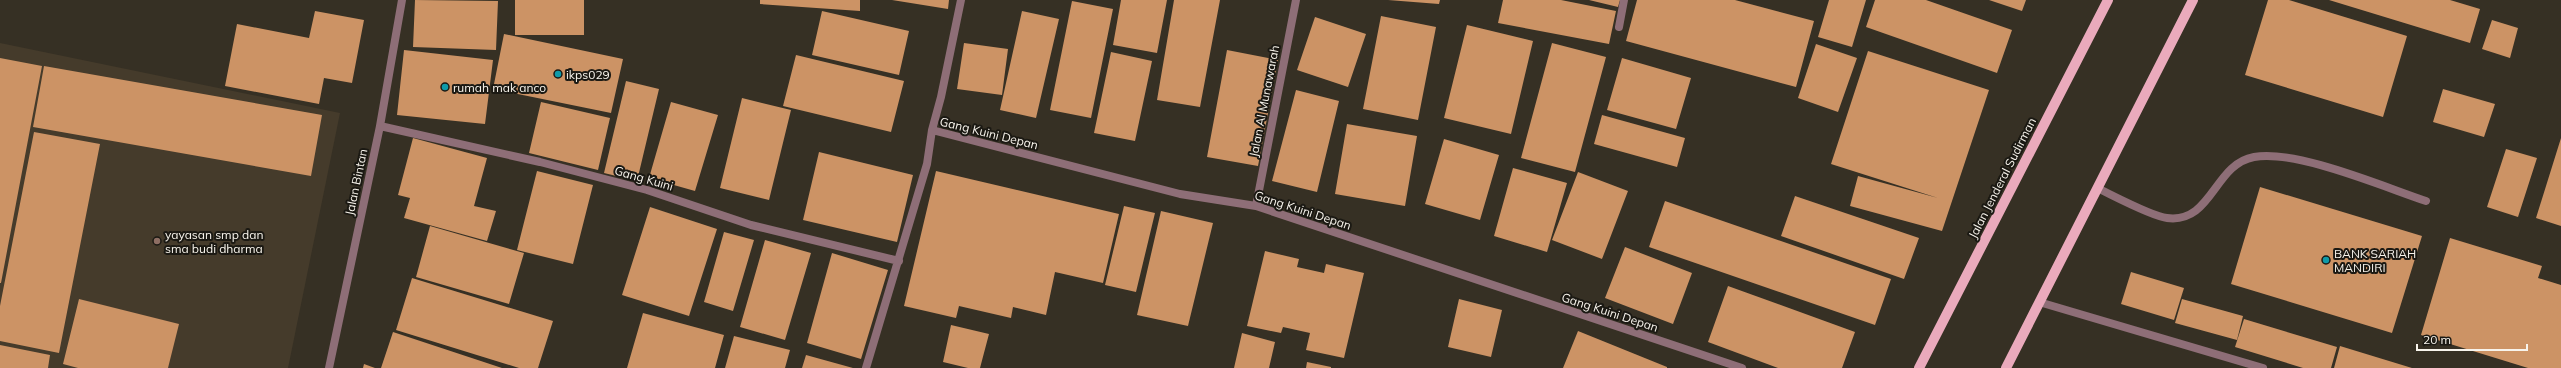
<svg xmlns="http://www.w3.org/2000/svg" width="2561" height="368" font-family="Mulish,sans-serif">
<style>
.education{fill:#453b2b}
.building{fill:#cc9365}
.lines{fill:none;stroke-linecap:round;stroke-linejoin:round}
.lane{stroke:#8e6e77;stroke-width:8}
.street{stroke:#8e6e77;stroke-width:8}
.primary{stroke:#eaaabc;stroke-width:10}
.culture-dot{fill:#0f9aa8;stroke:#1b1913;stroke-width:1.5}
.education-dot{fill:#8d6e63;stroke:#1b1913;stroke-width:1.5}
.labels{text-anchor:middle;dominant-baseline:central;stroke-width:4;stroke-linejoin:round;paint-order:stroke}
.poi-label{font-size:12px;fill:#f8f4ec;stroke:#1b1913;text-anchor:start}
.street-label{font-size:12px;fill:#f8f4ec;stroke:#1b1913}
</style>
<rect width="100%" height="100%" fill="#363024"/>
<path class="education" d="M0 43 340 113 288 368H0Z"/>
<path class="building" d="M415 0 498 1 496 50 413 47Z
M515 0H584V35H515Z
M760 0H860V11L760 4Z
M892 0H949L948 9Z
M1121 0H1167L1157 53 1113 45Z
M1174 0H1220L1200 107 1157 100Z
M1388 0H1440L1439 4Z
M1503 0H1561L1616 11 1609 44 1498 23Z
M1589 0H1620L1618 7Z
M1637 0H1735L1814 21 1796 87 1626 41Z
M1829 0H1866L1852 47 1818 37Z
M1875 0H1926L2012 30 1997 73 1866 27Z
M1989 0H2026L2022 11Z
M2268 0H2289L2407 36 2383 117 2245 75Z
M2329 0H2450L2480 9 2470 43Z
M1072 1 1113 9 1091 118 1050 110Z
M315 11 364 20 352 83 324 78 319 104 225 86 237 24 309 38Z
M822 11 909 31 899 75 812 55Z
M1022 11 1059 19 1036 118 1000 110Z
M1381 16 1436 27 1418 120 1363 109Z
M1315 17 1366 34 1348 87 1297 70Z
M2492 20 2518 28 2510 58 2482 49Z
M1467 25 1533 41 1511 134 1444 118Z
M504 34 623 59 611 113 493 89Z
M964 43 1008 49 1002 95 957 89Z
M1552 43 1606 57 1575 172 1521 158Z
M1816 44 1857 58 1838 112 1798 98Z
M404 50 493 60 485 124 397 115Z
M1227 50 1278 60 1258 166 1207 157Z
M1868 51 1989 90 1942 231 1850 206 1858 176 1938 198 1831 164Z
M1111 52 1152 61 1135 141 1094 133Z
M796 55 904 81 891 132 783 106Z
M0 58 42 66 1 283H0Z
M1622 58 1691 78 1676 129 1607 110Z
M44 66 322 115 311 176 33 127Z
M626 81 659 89 637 181 604 173Z
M2443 89 2495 104 2484 137 2433 122Z
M1296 90 1339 101 1317 192 1272 181Z
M742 98 791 110 769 200 720 188Z
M541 102 610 118 598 170 529 153Z
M671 102 718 115 695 191 649 178Z
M1602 115 1685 138 1677 167 1594 144Z
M1347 124 1417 136 1405 206 1335 194Z
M34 132 100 144 59 353 0 341V306Z
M413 138 487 158 474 206 496 211 487 241 404 218 410 198 398 195Z
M2561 138V226L2536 218Z
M1444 139 1499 155 1480 220 1425 204Z
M2506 149 2537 158 2518 217 2487 207Z
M819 152 913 175 897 242 803 220Z
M1513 168 1567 183 1547 252 1494 236Z
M537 171 593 185 573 264 517 250Z
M936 171 1119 214 1103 283 1055 272 1046 315 1013 307 1011 318 959 306 956 318 904 306Z
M1578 172 1628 191 1602 259 1552 240Z
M2260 187 2422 236 2392 333 2231 284Z
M1795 196 1919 238 1904 279 1781 236Z
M1665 201 1891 279 1875 325 1649 247Z
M1124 206 1155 213 1136 292 1105 285Z
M650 207 717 229 689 316 622 295Z
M1161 211 1213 223 1188 326 1137 315Z
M430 226 524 253 509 304 416 277Z
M724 232 754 240 733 311 704 302Z
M2450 238 2542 266 2538 278 2561 285V368H2528L2421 335Z
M765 240 811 253 785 340 740 327Z
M1625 247 1692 273 1673 324 1605 298Z
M1265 251 1299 259 1297 267 1324 273 1326 264 1364 273 1344 358 1306 350 1310 333 1283 327 1281 333 1247 326Z
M832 253 888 270 861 359 807 343Z
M2131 272 2184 288 2174 320 2121 304Z
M412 278 553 321 538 368H519L396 330Z
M1728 286 1855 332 1842 368H1778L1708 342Z
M79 299 179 324 168 368H78L63 364Z
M1459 299 1502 310 1491 357 1448 347Z
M2182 299 2243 316 2237 340 2175 323Z
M643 313 724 335 715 368H627Z
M2244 319 2337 347 2331 368H2303L2235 347Z
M951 325 989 334 980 368H968L943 362Z
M1578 331 1667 367V368H1563Z
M393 332 502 368H381Z
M1242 333 1275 342 1269 368H1234Z
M734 336 790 350 785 368H725Z
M0 345 50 355 48 368H0Z
M2340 346 2412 368H2334Z
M806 355 853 368H802Z
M1307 362 1331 367V368H1306Z
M364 364 375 368H363Z"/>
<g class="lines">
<path class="lane" d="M2097 188C2112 195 2153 217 2167 218 2212 224 2214 164 2254 157 2295 149 2384 187 2426 201
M2039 302 2263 368"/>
<path class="street" d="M1619 27 1624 0
M380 126 540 162 647 190 751 225 899 261
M932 130 941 97 961 0
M1256 206 1296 0
M329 368 380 126 402 0
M866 368 927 164 932 130 1180 194 1256 206 1742 368"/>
<path class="primary" d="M1919 368 2108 0
M2006 368 2193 0"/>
</g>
<g class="culture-dot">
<circle cx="558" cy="74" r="4"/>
<circle cx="445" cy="87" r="4"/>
<circle cx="2326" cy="260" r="4"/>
</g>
<circle class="education-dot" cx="157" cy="241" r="4"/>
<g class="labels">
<g class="poi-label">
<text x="566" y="74">ikps029</text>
<text x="453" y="87">rumah mak anco</text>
<text x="165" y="234">yayasan smp dan<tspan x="165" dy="14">sma budi dharma</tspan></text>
<text x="2334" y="253">BANK SARIAH<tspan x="2334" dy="14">MANDIRI</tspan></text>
</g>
<g class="street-label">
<text transform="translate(1264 101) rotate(-79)">Jalan Al Munawarah</text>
<text transform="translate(989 133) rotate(14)">Gang Kuini Depan</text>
<text transform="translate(644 178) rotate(16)">Gang Kuini</text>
<text transform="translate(2002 178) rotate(-63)">Jalan Jenderal Sudirman</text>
<text transform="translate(356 182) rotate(-78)">Jalan Bintan</text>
<text transform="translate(1303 210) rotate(18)">Gang Kuini Depan</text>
<text transform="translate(1610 312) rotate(18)">Gang Kuini Depan</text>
</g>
</g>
<path d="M2417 344v6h110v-6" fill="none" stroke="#f8f4ec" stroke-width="2"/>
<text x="2423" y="344" font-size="12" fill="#f8f4ec" stroke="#1b1913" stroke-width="3" paint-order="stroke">20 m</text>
</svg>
